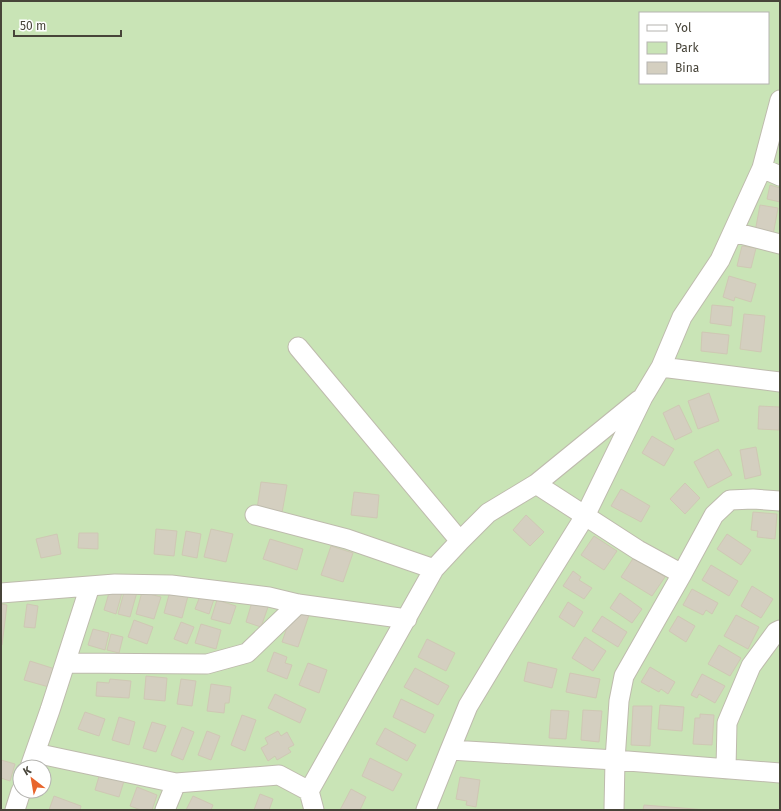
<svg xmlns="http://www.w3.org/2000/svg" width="781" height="811" font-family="'Fira Sans',sans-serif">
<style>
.green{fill:#c9e4b6;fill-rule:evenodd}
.building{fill:#d4cfc0;stroke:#cfc8b4}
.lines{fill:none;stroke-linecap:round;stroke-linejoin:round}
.minor-casing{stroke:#bebbad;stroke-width:21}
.minor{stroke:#fff;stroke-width:19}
</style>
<rect width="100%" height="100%" fill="#f4f2ea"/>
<path class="green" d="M1 1H780V810H1ZM640 13H768V83H640ZM20 767H44V791H20Z"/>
<path class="building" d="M770 185 780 188V202L767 199Z
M760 205 778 208 773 235 755 232Z
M742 246 756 248 751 268 737 266Z
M729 276 756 284 751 302 735 297 734 301 723 297Z
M712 305 733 307 731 326 710 323Z
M744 314 765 316 761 352 740 349Z
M702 332 729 335 727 354 701 351Z
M709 393 719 421 698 429 688 401Z
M679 405 692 432 675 440 663 413Z
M759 406 780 407 779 430 758 429Z
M652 436 674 449 664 466 642 453Z
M756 447 761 475 745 479 740 450Z
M718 449 732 475 708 488 694 462Z
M261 482 287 485 282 513 257 509Z
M685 483 700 498 685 514 670 499Z
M621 489 650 506 641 522 611 506Z
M354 492 379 495 377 518 351 515Z
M753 512 777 514 775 539 757 537 758 531 751 530Z
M526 515 544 532 530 546 513 530Z
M156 529 177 531 174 556 154 554Z
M211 529 233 534 226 562 204 557Z
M186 531 201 534 197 558 182 555Z
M79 533H98V549L78 548Z
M57 534 61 554 41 558 36 539Z
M727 534 751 550 741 565 717 549Z
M594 536 617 551 604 570 581 555Z
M270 539 303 549 297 570 263 559Z
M331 546 353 553 343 582 321 575Z
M634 557 665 577 652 596 621 577Z
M711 565 738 581 729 596 702 580Z
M573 571 581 577 579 580 592 588 584 599 563 586Z
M111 586 123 589 116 614 104 610Z
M752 586 773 599 761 618 741 606Z
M125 589 137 592 130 617 118 614Z
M692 589 718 603 712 614 706 610 703 615 683 605Z
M170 591 188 596 182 618 164 613Z
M202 591 215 596 209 614 195 609Z
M142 592 161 597 154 619 136 614Z
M620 593 642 609 632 623 610 608Z
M217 600 236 606 230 624 211 619Z
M252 602 268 607 261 627 246 622Z
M568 602 583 612 574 627 559 617Z
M1 604 7 605 2 645H1Z
M27 604 38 606 35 628 24 627Z
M293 610 309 615 298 647 282 642Z
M736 615 759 627 748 649 724 636Z
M602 616 627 632 618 647 592 631Z
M678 616 695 626 686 642 669 631Z
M134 620 153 627 147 644 128 637Z
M181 622 194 627 187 644 174 639Z
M201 624 221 630 216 649 195 643Z
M93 629 109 633 105 650 88 645Z
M111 634 123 637 119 653 107 650Z
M585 637 606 651 593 671 572 658Z
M427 639 455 653 446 671 418 657Z
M719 645 741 658 730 676 708 664Z
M274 652 287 657 285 663 292 665 287 679 267 671Z
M30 661 55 669 49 687 24 680Z
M528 662 557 669 552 688 524 681Z
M308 663 327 670 319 693 299 685Z
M650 667 675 682 668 694 661 689 659 692 641 682Z
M415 668 449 686 438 705 404 687Z
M570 673 600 679 596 698 566 692Z
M702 674 725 686 715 703 699 694 697 698 691 695Z
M146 676 167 678 165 701 144 699Z
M110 679 131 681 129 698 96 696 97 682 109 683Z
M181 679 196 681 192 706 177 704Z
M211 684 231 687 229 703H225L224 713 207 711Z
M275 694 306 709 300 723 268 708Z
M401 699 434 715 425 733 393 717Z
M660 705 684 707 682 731 658 729Z
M633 706H652L650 746 631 745Z
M551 710 569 711 566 739 549 738Z
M583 710 602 711 599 742 581 740Z
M85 712 105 719 99 736 78 729Z
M700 714 714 715 712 745 693 744 695 718H700Z
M242 715 256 720 245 751 231 745Z
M119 717 135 722 129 745 112 740Z
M152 722 166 726 156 752 143 748Z
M182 727 194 732 183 760 171 755Z
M385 728 416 745 407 761 376 744Z
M207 731 220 736 211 760 198 755Z
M278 731 281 736 287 732 294 745 288 748 291 752 277 760 275 756 268 761 261 748 268 744 265 738Z
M370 758 402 774 393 791 362 776Z
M1 760 15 764 10 781 1 778Z
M100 773 124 781 119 797 95 790Z
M460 777 480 780 476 807 466 805 467 801 456 799Z
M137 787 157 795 152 810H141L130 806Z
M351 789 366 797 360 810H340Z
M260 794 273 799 269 810H254Z
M54 796 81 806 80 810H49Z
M193 796 213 805 211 810H186Z
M644 805 707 810H643Z"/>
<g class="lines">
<g class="minor-casing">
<path id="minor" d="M762 168 780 176
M733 232 780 244
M298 347 460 541
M661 367 780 382
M536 484 638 550 682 574
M255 515 347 539 434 569
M1 593 115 584 171 585 269 597 298 604 407 619
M66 663 207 664 247 653 298 604
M450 750 468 706 506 643 585 516 643 397 661 367 682 317 720 260 762 168 780 100
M35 753 176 783 279 775 309 791
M30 767 50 710 90 586
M726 769 727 723 751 666 776 632 780 630
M15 810 21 791
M165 810 176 783
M314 810 309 791 434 569 460 541 488 513 536 484 639 400
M426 810 450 750 615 760 780 773
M614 810 615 760 619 701 624 676 682 574 714 515 730 500 753 499 780 501"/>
</g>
<use href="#minor" class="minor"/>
</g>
<rect width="781" height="811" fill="none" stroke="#474439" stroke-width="4"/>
<rect x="639" y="12" width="130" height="72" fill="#ffffff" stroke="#b5b4b0"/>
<rect x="647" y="25" width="20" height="6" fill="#ffffff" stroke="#b5b4b0"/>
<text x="675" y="32" font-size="12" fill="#474439">Yol</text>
<rect x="647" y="42" width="20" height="12" fill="#c9e4b6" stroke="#b5b4b0"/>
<text x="675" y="52" font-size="12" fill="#474439">Park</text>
<rect x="647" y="62" width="20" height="12" fill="#d4cfc0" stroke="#b5b4b0"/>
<text x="675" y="72" font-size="12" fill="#474439">Bina</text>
<g transform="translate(32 779) rotate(329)"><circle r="19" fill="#ffffff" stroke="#b5b4b0"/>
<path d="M0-3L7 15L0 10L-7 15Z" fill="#e8652c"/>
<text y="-6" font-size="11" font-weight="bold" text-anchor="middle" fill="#474439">K</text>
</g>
<path d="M14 30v6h107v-6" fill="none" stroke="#474439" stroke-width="2"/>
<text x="20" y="30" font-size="12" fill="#474439" stroke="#ffffff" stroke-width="3" paint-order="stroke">50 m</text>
</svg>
